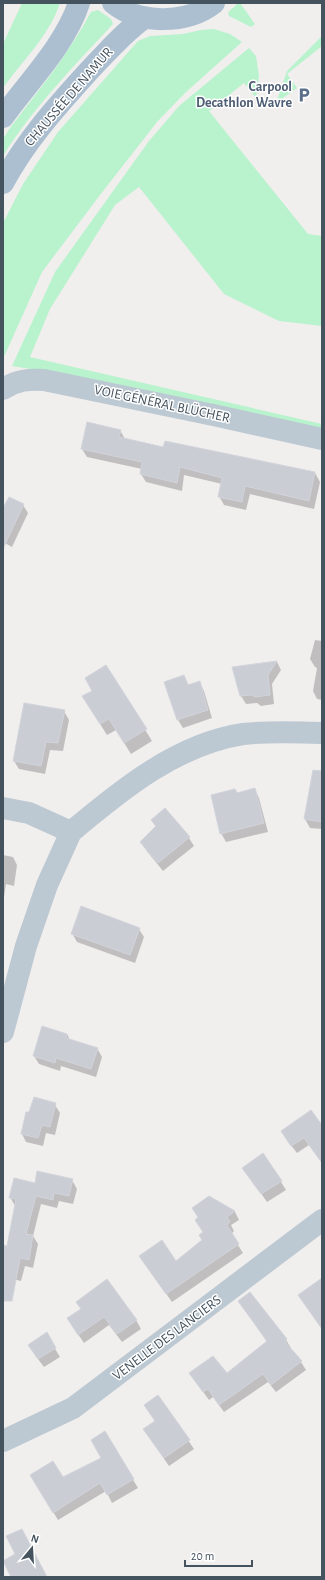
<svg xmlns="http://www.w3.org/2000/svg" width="325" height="1580" font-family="'Alegreya Sans',sans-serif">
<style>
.green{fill:#b8f3cd}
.shadow{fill:#0003}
.building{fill:#caced4;stroke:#d2d4db}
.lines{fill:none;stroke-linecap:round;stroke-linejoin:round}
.minor{stroke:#bdc9d2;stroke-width:22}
.major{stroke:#abbfd0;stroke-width:22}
.labels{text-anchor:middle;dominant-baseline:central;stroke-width:3;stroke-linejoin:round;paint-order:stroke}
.service-label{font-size:14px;font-weight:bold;fill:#4e5e75;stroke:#fff;text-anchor:end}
.street-label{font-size:14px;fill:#45535e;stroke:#fff}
</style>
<rect width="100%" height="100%" fill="#f1eeee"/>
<path class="green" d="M22 3H60C49 36 23 60 3 88V44Z
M240 3 255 24 251 27 229 16 228 13C230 9 234 8 237 4Z
M98 10 111 19 113 24C74 66 33 108 3 156V139L10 128C39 90 69 53 91 12Z
M214 29 230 34 242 42 185 93 157 122 100 195 42 272 3 359V223L23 184 58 132 138 41 150 36 183 34 201 30Z
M322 36V46L287 74 297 88 276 103 287 71Z
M249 48 256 56 259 76 256 98 244 83 209 111 308 234 322 236V326L279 321 224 294 139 187 115 205 50 309 30 357 322 424V431L43 371 12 366 55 272 149 141 179 106Z"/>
<path class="shadow" d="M120 430 125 439 164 448 315 473 320 482 314 509 250 494 246 510 224 505 219 496 222 484 184 475 182 491 146 482 141 474 142 469 87 457 82 449Z
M23 505 28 513 12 547 3 542V508Z
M315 640 322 641V700L317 699 313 691 317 668 315 667 310 659Z
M277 662 281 670 272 684 274 704 261 706 257 703 246 704 241 696 233 668Z
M106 666 152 741 131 754 116 730 107 735 83 697 93 691Z
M184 676 189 686 199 682 204 691 212 718 183 728 178 720 165 682Z
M64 711 69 720 63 751 50 750 45 774 19 769 14 761Z
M255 789 259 798 268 832 226 842 221 833 237 793Z
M310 791 322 793V829L310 828 305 819Z
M152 820 189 838 194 846 163 871 146 850 141 842 156 827Z
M3 855 13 857 17 865 14 886 6 884 3 904Z
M139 929 144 937 135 963 77 942 72 933Z
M67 1034 70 1040 97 1048 102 1057 96 1077 61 1066 60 1071 39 1064 34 1056Z
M55 1105 60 1113 55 1135 46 1133 43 1146 26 1142 22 1134Z
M322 1127V1163L309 1145 297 1153 287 1140Z
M249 1176 281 1182 286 1190 267 1202Z
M72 1180 77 1189 73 1204 59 1201 57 1208 41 1204 33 1236 38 1244 33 1268 25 1266 21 1281 8 1278 3 1272V1256L8 1247 15 1206 10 1197 35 1184Z
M209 1197 235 1212 239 1220 231 1225 234 1231 231 1234 243 1253 172 1302 140 1256 176 1262 203 1240Z
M239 1301 286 1340 291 1348 290 1349 301 1362 306 1370 276 1392 268 1382 224 1412 213 1397 209 1400 196 1382 227 1374 267 1342Z
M81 1309 136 1320 141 1329 122 1342 109 1325 84 1343 73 1327Z
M46 1334 60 1357 44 1367 34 1354Z
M158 1396 194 1449 169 1466 149 1437 156 1421Z
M105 1433 138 1488 112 1503 106 1491 58 1520 31 1475 62 1478 103 1458Z"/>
<path class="building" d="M87 422 121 430 119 437 163 447 165 441 315 472 309 501 245 486 242 502 218 497 222 478 180 467 177 483 140 474 142 462 81 449Z
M9 497 24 504 3 549V508Z
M277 661 268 675 270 695 255 697 252 695 240 696 232 667Z
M106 665 147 729 124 743 109 719 100 724 82 696 92 691 85 678Z
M184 675 188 685 200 681 208 710 177 720 164 682Z
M24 703 65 710 58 743 46 742 41 766 13 761Z
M313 770 322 771V822L304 819Z
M255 788 264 823 220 834 211 795 235 789 237 793Z
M165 808 190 837 158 863 140 842 156 826 151 820Z
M81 906 140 928 130 955 71 934Z
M42 1026 67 1034 66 1038 98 1048 91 1069 56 1058 55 1063 33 1056Z
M34 1097 56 1103 50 1127 42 1125 38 1138 21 1134 26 1112H29Z
M311 1110 322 1125V1163L304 1138 291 1146 281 1131Z
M263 1153 282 1181 261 1194 242 1168Z
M37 1171 73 1179 69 1196 54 1193 53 1200 36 1196 26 1234 33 1235 29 1260 20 1258 12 1301H3V1245L7 1246 16 1199 9 1198 14 1178 35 1183Z
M209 1196 235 1211 227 1217 230 1222 227 1225 239 1244 166 1294 139 1256 162 1240 176 1261 202 1240 199 1235 203 1232 195 1220 198 1217 192 1208Z
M322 1278V1329L298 1295Z
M107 1279 137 1320 117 1334 104 1317 78 1335 67 1318 81 1309 76 1302Z
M250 1292 287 1339 285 1342 302 1361 271 1385 263 1374 219 1405 208 1389 203 1392 189 1373 213 1356 227 1373 267 1341 238 1301Z
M47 1332 56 1348 38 1359 28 1345Z
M158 1395 190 1440 164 1458 143 1429 155 1421 144 1405Z
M105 1431 134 1479 107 1495 100 1483 53 1513 30 1475 53 1461 63 1477 101 1458 91 1440Z
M22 1529 47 1577H11L3 1561 15 1554 6 1536Z"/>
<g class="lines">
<path class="minor" d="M3 389C17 380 29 379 44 380L218 416 322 439
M3 808 29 813 71 832C121 790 177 744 243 734 269 731 296 732 322 733
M3 1032 26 946 47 885 71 832
M3 1441 73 1408 322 1220"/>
<path class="major" d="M113 3C140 25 187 24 214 3
M3 117C29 81 65 45 79 3
M3 183C25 142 56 107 87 73 105 54 122 34 144 18"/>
</g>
<defs>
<g id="parking-bare" transform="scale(1.2)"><path d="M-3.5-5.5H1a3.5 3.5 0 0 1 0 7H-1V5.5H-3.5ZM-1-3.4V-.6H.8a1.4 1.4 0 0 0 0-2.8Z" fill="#5c6f8a" stroke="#fff" stroke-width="2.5" paint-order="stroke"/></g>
</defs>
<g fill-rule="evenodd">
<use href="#parking-bare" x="304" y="95"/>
</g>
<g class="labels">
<g class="service-label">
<text x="292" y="87">Carpool<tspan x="292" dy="16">Decathlon Wavre</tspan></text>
</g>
<g class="street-label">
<text transform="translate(69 97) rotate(-49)">CHAUSSÉE DE NAMUR</text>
<text transform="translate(162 404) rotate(12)">VOIE GÉNÉRAL BLÜCHER</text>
<text transform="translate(167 1338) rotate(-37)">VENELLE DES LANCIERS</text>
</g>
</g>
<rect width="325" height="1580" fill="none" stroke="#45535e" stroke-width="8"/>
<g transform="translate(32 1548) rotate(18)" stroke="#ffffff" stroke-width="3" paint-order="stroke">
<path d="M0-3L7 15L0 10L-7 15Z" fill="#45535e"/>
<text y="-6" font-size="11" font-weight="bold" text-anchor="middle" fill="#45535e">N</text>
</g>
<path d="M185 1560v6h67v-6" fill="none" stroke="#45535e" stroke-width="2"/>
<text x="191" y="1560" font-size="12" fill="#45535e" stroke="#ffffff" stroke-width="3" paint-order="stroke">20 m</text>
</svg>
